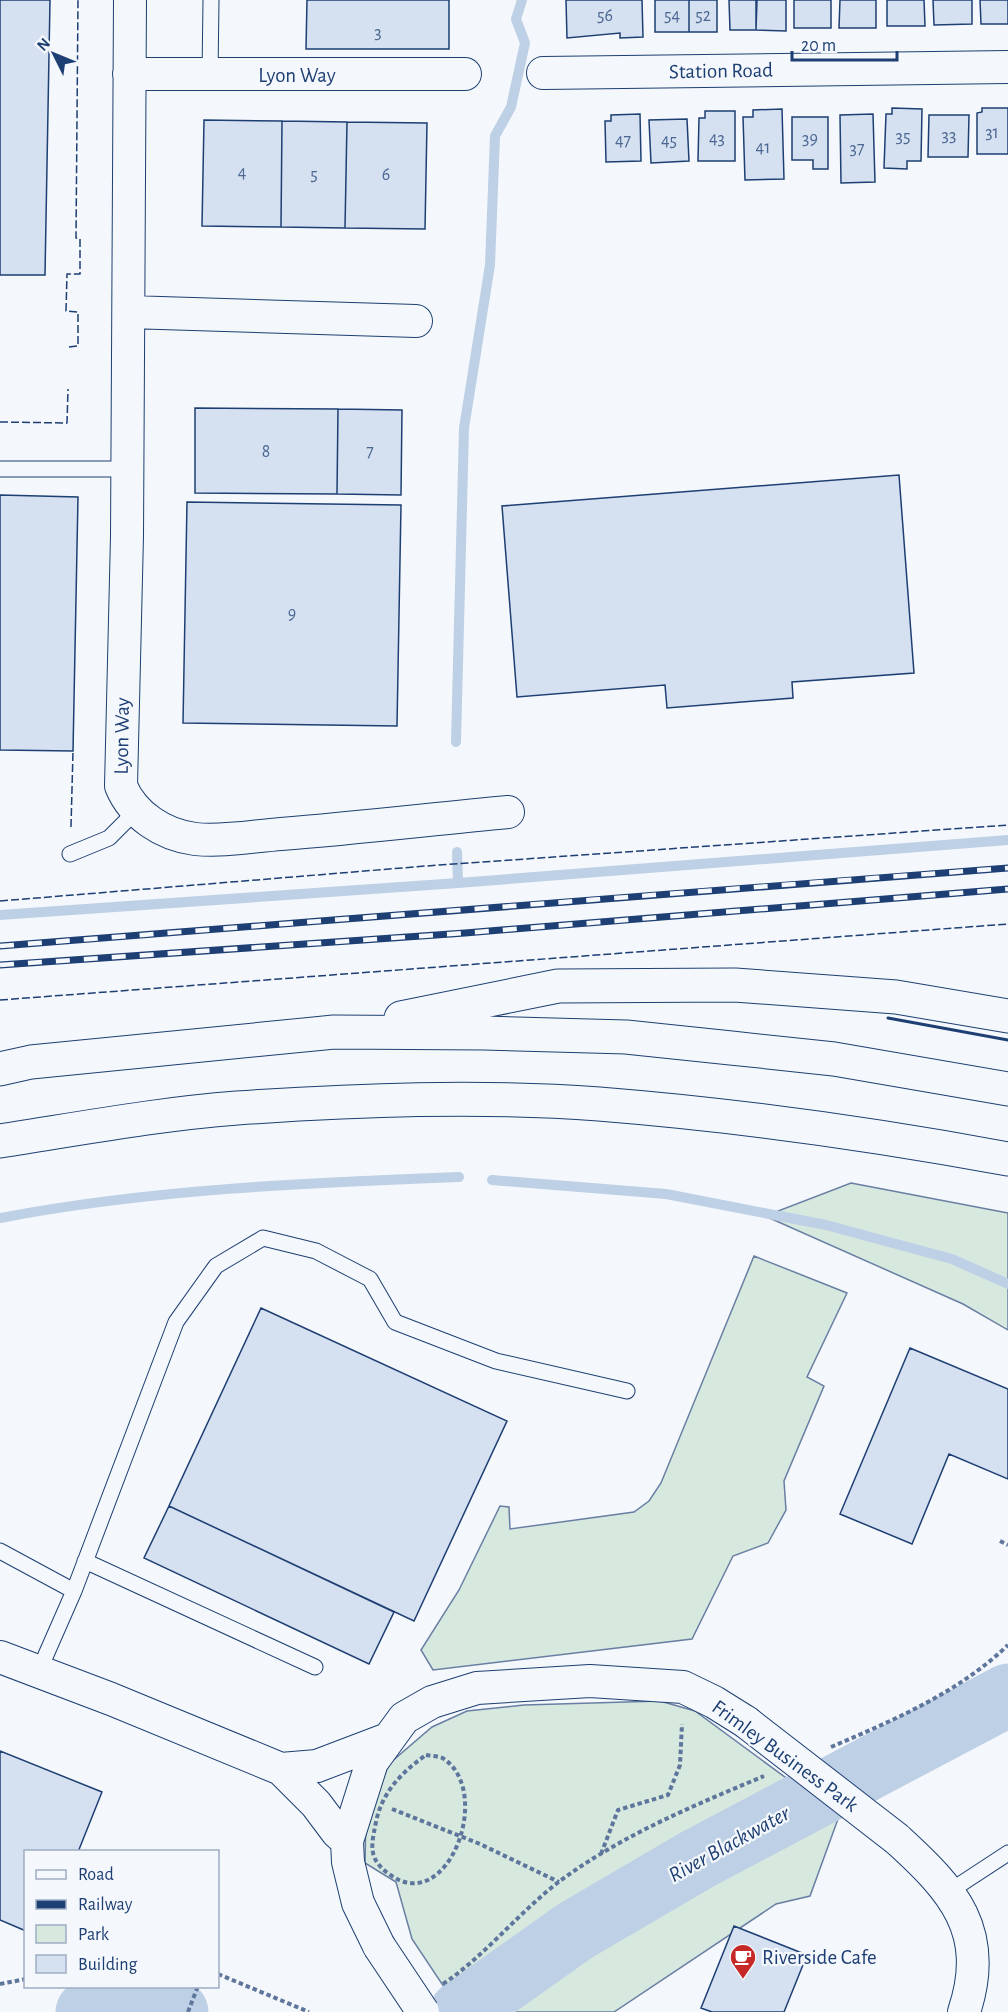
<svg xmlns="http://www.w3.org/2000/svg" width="1008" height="2012" font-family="'Alegreya Sans',sans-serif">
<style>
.green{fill:#d7e8df;stroke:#687fa3;stroke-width:1.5}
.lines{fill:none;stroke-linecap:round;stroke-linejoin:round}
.stream{stroke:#bed0e5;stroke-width:10}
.river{stroke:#bed0e5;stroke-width:63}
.building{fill:#d5e0f0;stroke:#1d3f73;stroke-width:1.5}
.lane-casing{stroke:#1d3f73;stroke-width:17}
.street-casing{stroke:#1d3f73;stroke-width:34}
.highway-casing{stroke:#1d3f73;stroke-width:35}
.path{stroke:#5e769c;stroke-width:4;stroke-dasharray:4.5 3;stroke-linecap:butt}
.lane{stroke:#f4f7fb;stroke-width:15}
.street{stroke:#f4f7fb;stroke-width:32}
.highway{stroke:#f4f7fb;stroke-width:33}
.rail-casing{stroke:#1d3f73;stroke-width:7}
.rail{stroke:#f4f7fb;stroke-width:4.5;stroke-dasharray:14;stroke-linecap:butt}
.street-bridge-casing{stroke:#1d3f73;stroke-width:34;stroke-linecap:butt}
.street-bridge{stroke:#f4f7fb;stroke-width:32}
.fence{stroke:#1d3f73;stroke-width:1.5;stroke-dasharray:8 3;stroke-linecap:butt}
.wall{stroke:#1d3f73;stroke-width:3}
.labels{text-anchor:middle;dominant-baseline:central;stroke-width:4.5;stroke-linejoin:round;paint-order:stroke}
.number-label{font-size:18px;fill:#4b6792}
.street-label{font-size:21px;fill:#1d3f73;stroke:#f4f7fb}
.poi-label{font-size:21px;fill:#1d3f73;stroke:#f4f7fb;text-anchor:start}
.water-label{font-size:22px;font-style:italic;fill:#1d3f73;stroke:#f4f7fb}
</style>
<rect width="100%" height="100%" fill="#f4f7fb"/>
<path class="green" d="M851 1183 1008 1213V1330L963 1304 765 1216Z
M754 1256 847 1293 807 1377 824 1386 784 1481 786 1510 768 1543 733 1556 692 1639 433 1670 421 1650 459 1590 500 1506 509 1507 510 1529 634 1512 649 1501 661 1483Z
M660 1701 695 1711 808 1794 649 1880 545 1942 458 2008 412 1939 396 1882 365 1863 366 1812 390 1763 432 1727 467 1711 524 1705Z
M818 1801 838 1819 810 1896 776 1904 614 2012H474L580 1935Z"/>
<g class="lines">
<path class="stream" d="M456 742 464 428 490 265 495 136 511 107 525 43 516 19 522 0
M457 852 458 883
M0 915 458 883 1008 840
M492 1180 666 1194 826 1225 952 1259 1008 1284
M0 1218C152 1189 305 1183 459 1177"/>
<path class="river" d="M87 2012 148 1999 177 2012
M461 2012 575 1931 698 1859 1008 1695"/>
</g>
<path class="building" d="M0 0H50L45 275H0Z
M307 0H449V49H306Z
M566 0H642L643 37 620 38V33L567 38Z
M655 0H689V32H655Z
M689 0H717V32H689Z
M729 0H756V30H730Z
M757 0H786V31L756 30Z
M794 0H831V28H794Z
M840 0H876V28H839Z
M887 0H924L925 26H887Z
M933 0H972V24L934 25Z
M980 0H1008V24H981Z
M892 108 922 109 921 161H907V169L884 168 886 114H892Z
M982 108H1008V154H977V113L982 112Z
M782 109 784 179 745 180 743 117H753V110Z
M705 111H735V161H698L699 118H705Z
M640 114 641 161 606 162 605 121H611V115Z
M873 114 875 182 841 183 840 115Z
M929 115H969L968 157H928Z
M792 117H828V169H813V160H792Z
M687 119 689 161 651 163 649 120Z
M204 120 282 121 281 227 202 226Z
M282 121 347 122 345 228 281 227Z
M347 122 427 123 425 229 345 228Z
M195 408 338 409 337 494 195 493Z
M338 409 402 410 401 495 337 494Z
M899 475 914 673 792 682 793 698 667 708 665 685 517 697 502 506Z
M0 495 78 497 73 751 0 750Z
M187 502 401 505 397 726 183 723Z
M261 1308 507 1421 414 1621 169 1506Z
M910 1348 1008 1389V1479L949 1454 912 1544 840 1514Z
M169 1506 394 1612 369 1664 144 1558Z
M0 1751 102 1792 78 1852H26V1931L0 1920Z
M734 1926 807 1955 784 2012H712L701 2008Z"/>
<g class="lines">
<g class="lane-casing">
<path id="lane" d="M210 75 211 0
M0 469H127
M70 854 109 838 136 811
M0 1551 74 1591
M85 1561 315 1667
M38 1673 74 1591 176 1322 216 1266 263 1238 316 1251 370 1279 395 1322 496 1361 627 1391
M950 1891 1008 1853"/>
</g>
<g class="street-casing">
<path id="street" d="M130 0 127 536 121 786C133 815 163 835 195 839 223 842 254 836 281 834 357 828 433 819 508 812
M543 73 1008 67
M129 74H465
M129 312 416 321
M0 1657 111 1699 281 1769 316 1804 337 1832 347 1841
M281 1769 317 1766 388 1739
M897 1839C953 1890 991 1931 964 2012
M379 1946 358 1903 348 1862 347 1841 372 1762 404 1718 432 1702 477 1688 590 1681 683 1687 714 1702 746 1722"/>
</g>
<g class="highway-casing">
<path id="highway" d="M401 1018 558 986 735 985 896 997 1008 1016
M0 1069 31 1062 334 1032 484 1033 626 1037 731 1048 834 1059 1008 1089
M0 1141C78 1129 158 1114 237 1108 357 1100 479 1095 599 1104 736 1115 873 1134 1008 1159"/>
</g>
<path class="path" d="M1000 1541 1008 1545
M831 1747C894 1720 958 1693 1008 1645
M426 1755C431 1756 440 1756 444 1759 494 1793 447 1918 389 1874 368 1859 371 1846 376 1822 382 1792 402 1772 426 1755Z
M392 1809 480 1844 559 1882
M601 1854 618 1810 668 1795 680 1765 682 1724
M218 1974 309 2012
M0 1984 26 1979
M443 1984C486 1955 519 1912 560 1881 622 1835 693 1806 764 1776
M188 2012 198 1986"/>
<use href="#lane" class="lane"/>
<use href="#street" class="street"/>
<use href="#highway" class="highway"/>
<g class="rail-casing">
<path id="rail" d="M0 946C336 920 672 893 1008 868
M0 965 465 933 1008 889"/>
</g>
<use href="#rail" class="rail"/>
<g class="street-bridge-casing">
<path id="street-bridge" d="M746 1722 897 1839
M379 1946 423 2012"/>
</g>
<use href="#street-bridge" class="street-bridge"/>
<path class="fence" d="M69 347 78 346V312L66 311 67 274H80V239L76 238 78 0
M0 422 67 423 68 389
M71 827 73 751
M0 901 426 866 1008 825
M0 1000 1008 924"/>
<path class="wall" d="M888 1018 1008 1040"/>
</g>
<defs>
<g id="cafe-pin" transform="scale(1.35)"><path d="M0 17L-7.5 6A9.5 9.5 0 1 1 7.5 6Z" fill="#c62828" stroke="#f4f7fb"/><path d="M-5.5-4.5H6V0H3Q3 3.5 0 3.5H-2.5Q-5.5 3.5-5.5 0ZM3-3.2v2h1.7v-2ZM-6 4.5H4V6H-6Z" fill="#fff"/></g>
</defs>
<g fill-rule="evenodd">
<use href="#cafe-pin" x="743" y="1957"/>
</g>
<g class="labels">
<g class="number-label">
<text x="605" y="16">56</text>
<text x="672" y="16">54</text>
<text x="703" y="16">52</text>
<text x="378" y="33">3</text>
<text x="992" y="133">31</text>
<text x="949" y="136">33</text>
<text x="903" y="137">35</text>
<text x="717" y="139">43</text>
<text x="810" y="139">39</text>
<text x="623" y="141">47</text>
<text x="669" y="141">45</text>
<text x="763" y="148">41</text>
<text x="857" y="149">37</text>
<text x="242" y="173">4</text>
<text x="314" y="175">5</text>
<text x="386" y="175">6</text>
<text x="266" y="452">8</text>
<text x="370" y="452">7</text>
<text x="292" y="614">9</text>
</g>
<g class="street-label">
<text transform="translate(721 71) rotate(-1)">Station Road</text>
<text x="297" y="75">Lyon Way</text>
<text transform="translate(122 736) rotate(-89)">Lyon Way</text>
<text transform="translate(785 1756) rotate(36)">Frimley Business Park</text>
</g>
<g class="poi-label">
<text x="762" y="1957">Riverside Cafe</text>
</g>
<g class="water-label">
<text transform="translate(729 1844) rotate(-29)">River Blackwater</text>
</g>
</g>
<rect x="24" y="1850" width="195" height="138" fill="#f4f7fb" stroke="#9eadc5" stroke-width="1.5"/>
<rect x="36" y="1870" width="30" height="9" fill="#f4f7fb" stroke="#9eadc5" stroke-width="1.5"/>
<text x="78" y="1880" font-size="18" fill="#1d3f73">Road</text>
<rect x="36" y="1900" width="30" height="9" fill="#1d3f73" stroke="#9eadc5" stroke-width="1.5"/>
<text x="78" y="1910" font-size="18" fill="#1d3f73">Railway</text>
<rect x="36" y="1925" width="30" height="18" fill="#d7e8df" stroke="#9eadc5" stroke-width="1.5"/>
<text x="78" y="1940" font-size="18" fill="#1d3f73">Park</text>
<rect x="36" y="1955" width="30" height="18" fill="#d5e0f0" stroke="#9eadc5" stroke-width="1.5"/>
<text x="78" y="1970" font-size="18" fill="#1d3f73">Building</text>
<g transform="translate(54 54) rotate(313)" stroke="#f4f7fb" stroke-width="4.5" paint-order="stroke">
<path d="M0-4.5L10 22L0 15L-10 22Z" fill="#1d3f73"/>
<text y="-9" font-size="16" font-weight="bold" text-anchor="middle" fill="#1d3f73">N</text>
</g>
<path d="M792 51v9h105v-9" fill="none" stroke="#1d3f73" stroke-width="3"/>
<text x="801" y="51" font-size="18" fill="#1d3f73" stroke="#f4f7fb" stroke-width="4.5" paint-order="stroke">20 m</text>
</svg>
